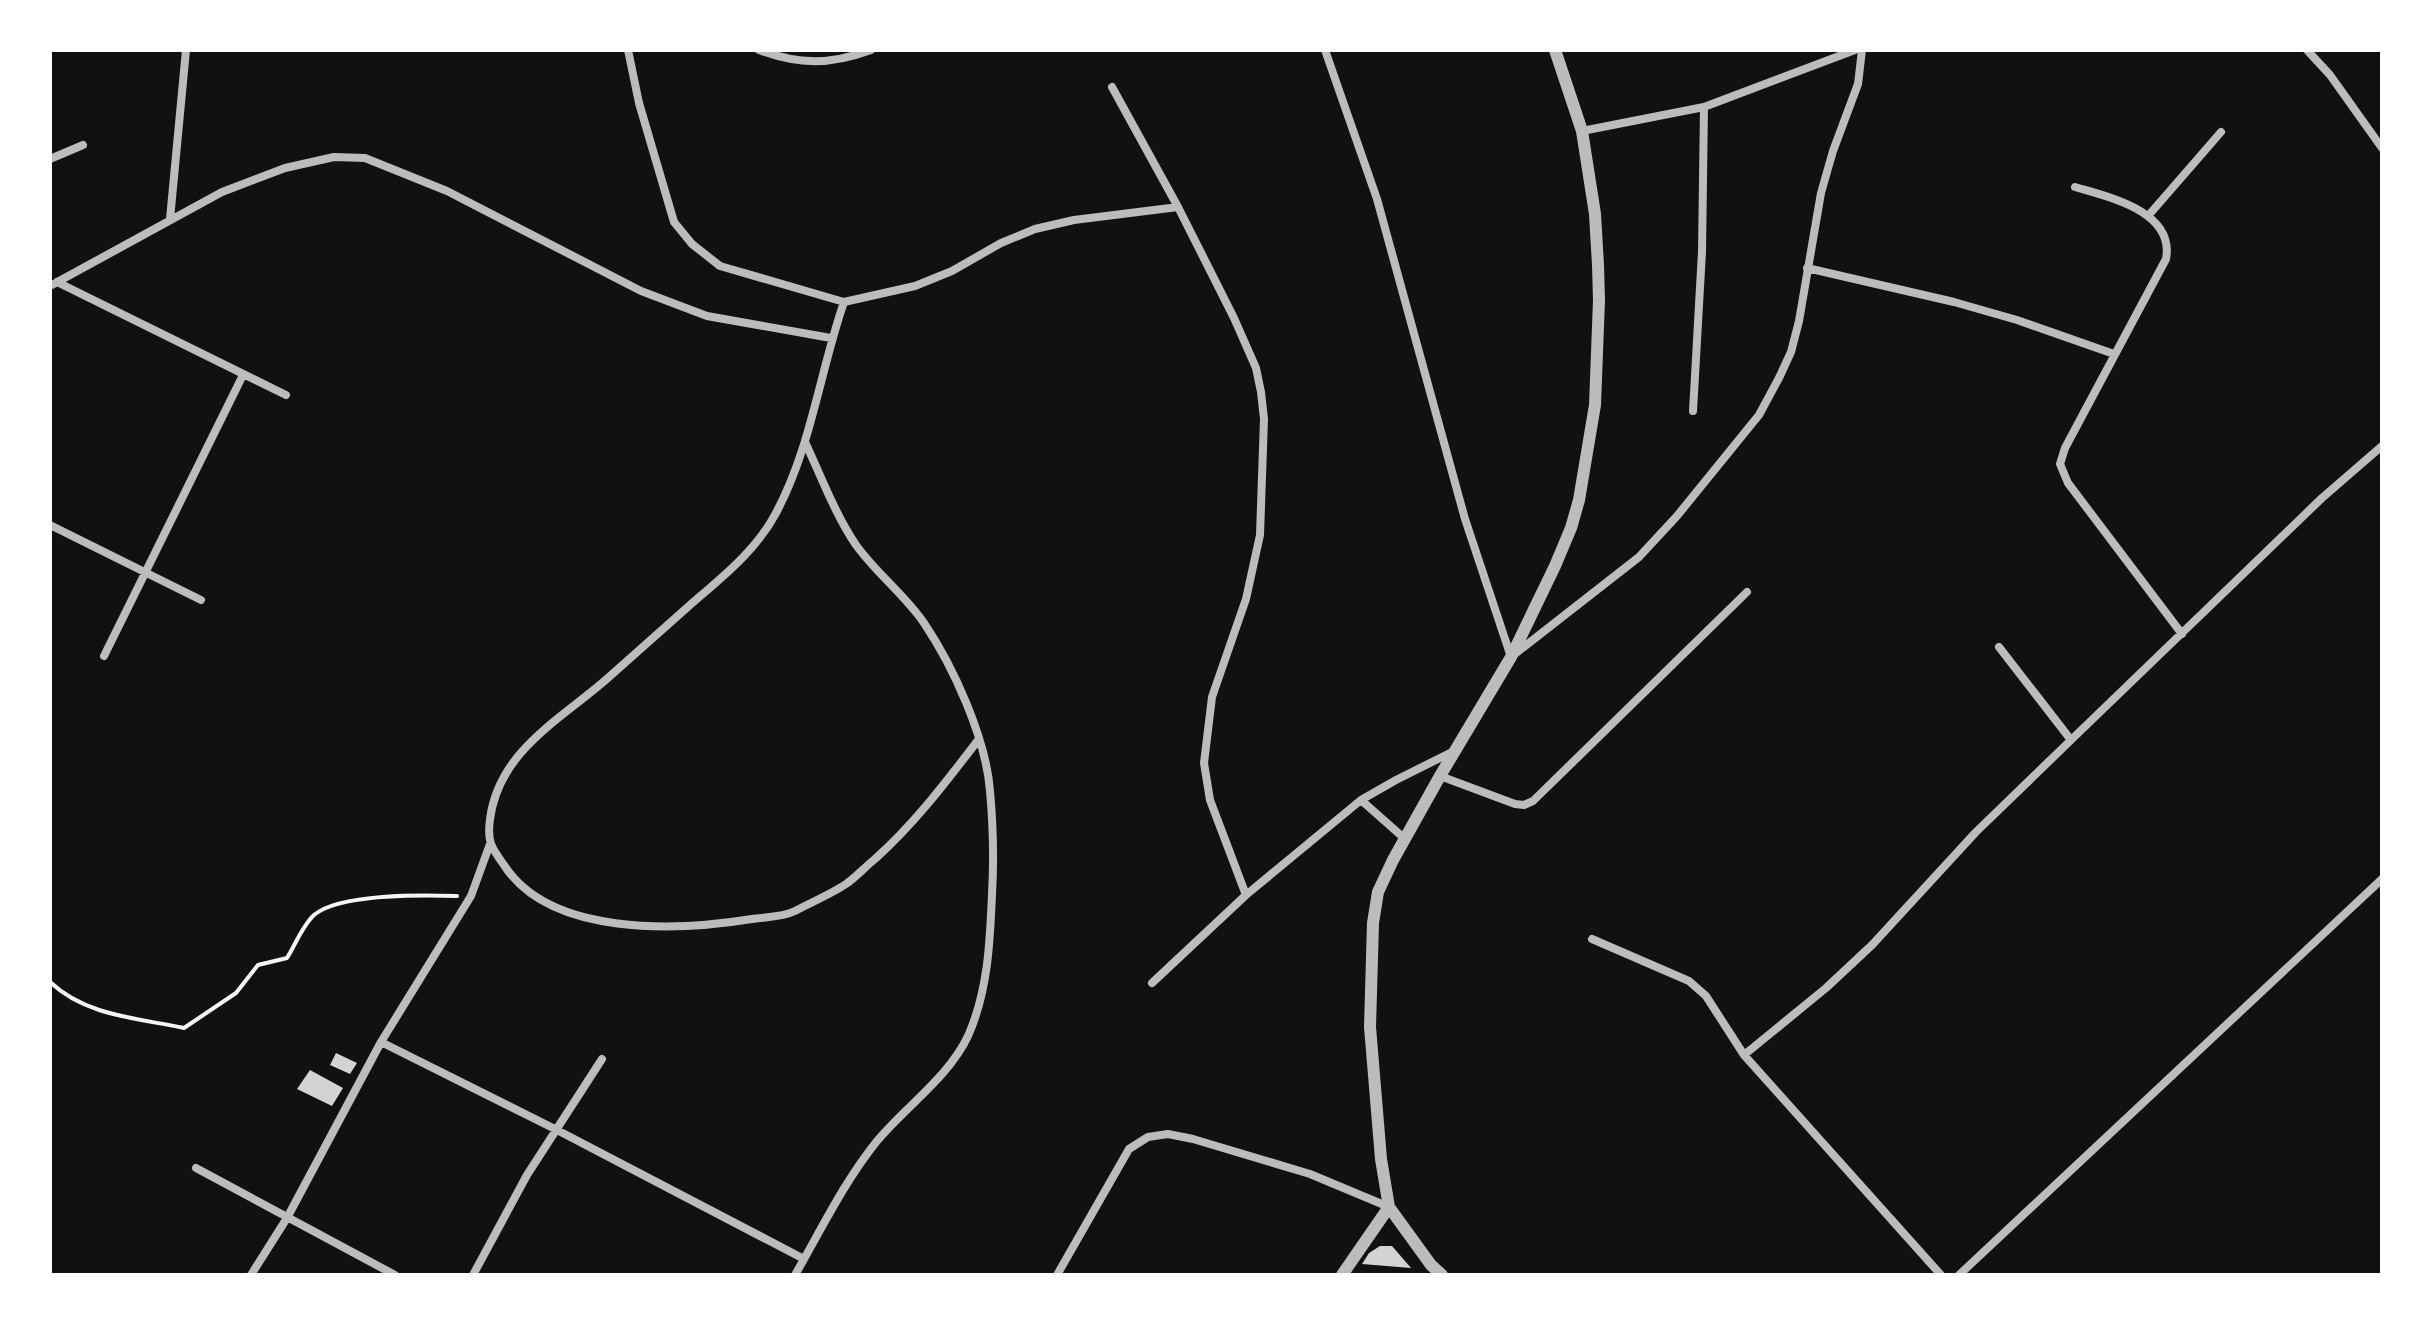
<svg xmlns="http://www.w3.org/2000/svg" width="2432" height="1325" font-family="Overpass,sans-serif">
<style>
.building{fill:#d3d3d3}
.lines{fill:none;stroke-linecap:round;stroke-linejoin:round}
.path{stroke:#f5f5f5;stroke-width:4}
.minor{stroke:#bcbcbc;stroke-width:8}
.tertiary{stroke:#bcbcbc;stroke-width:12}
</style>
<rect width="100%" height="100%" fill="#111"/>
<path class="building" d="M336 1053 357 1063 350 1074 330 1065Z
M310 1070 343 1088 332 1106 297 1089Z
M1380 1246H1392L1411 1268 1362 1264 1369 1253Z"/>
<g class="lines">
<path class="path" d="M50 982C86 1016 137 1018 184 1028L236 993 258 965 287 958C295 945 303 925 314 915 340 893 423 895 457 896"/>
<path class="minor" d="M628 50 639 103 674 222 692 244 720 266 844 302 915 286 952 271 1001 243 1035 229 1074 220 1178 207
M759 50C799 65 830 65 871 50
M1325 50 1377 199 1465 519 1511 657 1639 557 1677 516 1759 415 1779 378 1791 352 1799 321 1821 193 1833 151 1858 84 1862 50
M2307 50 2330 75 2382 148
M1112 87 1178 207 1234 318 1256 368 1261 392 1264 419 1260 535 1246 599 1212 697 1204 763 1210 800 1246 895
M1582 131 1704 107 1855 50
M50 159 83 145
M2075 187C2108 197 2175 211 2166 259L2065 448 2060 464 2068 483 2182 634
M2148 216 2221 132
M170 219 186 50
M1807 268 1954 302 2017 320 2114 354
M57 282 286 395
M50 286 222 192 285 168 334 157 365 158 447 191 641 291 707 316 831 338
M844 302C820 371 811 448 776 513 756 551 721 578 690 605 663 629 636 653 609 677 562 719 499 750 490 819 487 842 491 847 504 865 550 937 678 931 752 919 766 917 783 917 795 911 812 902 831 894 846 884 856 877 865 867 875 859 915 823 946 782 979 739
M1693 411 1702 252 1704 107
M50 525 201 600
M1999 647 2071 740
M104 656 243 375
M1440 776 1515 804 1524 805 1533 801 1747 592
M1361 800 1405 839
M1592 939 1689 981 1706 996 1744 1055 1941 1275
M1152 983 1246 895 1361 800 1396 780 1454 751
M381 1042 555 1129 804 1259
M1744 1055 1826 988 1872 945 1976 832 2071 740 2322 498 2382 446
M196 1168 395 1275
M251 1275 287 1218 381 1042 471 896 490 844
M473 1275 527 1175 602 1059
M795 1275C821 1230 844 1182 877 1141 906 1106 948 1078 968 1036 988 991 990 942 992 894 994 860 993 824 990 791 986 738 953 666 924 623 905 595 876 573 856 545 835 514 821 476 805 442
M1057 1275 1129 1149 1148 1137 1168 1134 1193 1139 1310 1174 1389 1207
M1959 1275 2382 879"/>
<path class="tertiary" d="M1342 1275 1389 1207
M1442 1275 1431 1265 1389 1207 1381 1159 1370 1027 1373 923 1378 892 1393 860 1440 776 1511 657 1555 566 1571 528 1579 500 1595 405 1599 300 1598 265 1595 214 1582 131 1555 50"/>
</g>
<rect width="2432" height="1325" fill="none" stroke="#ffffff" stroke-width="104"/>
</svg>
